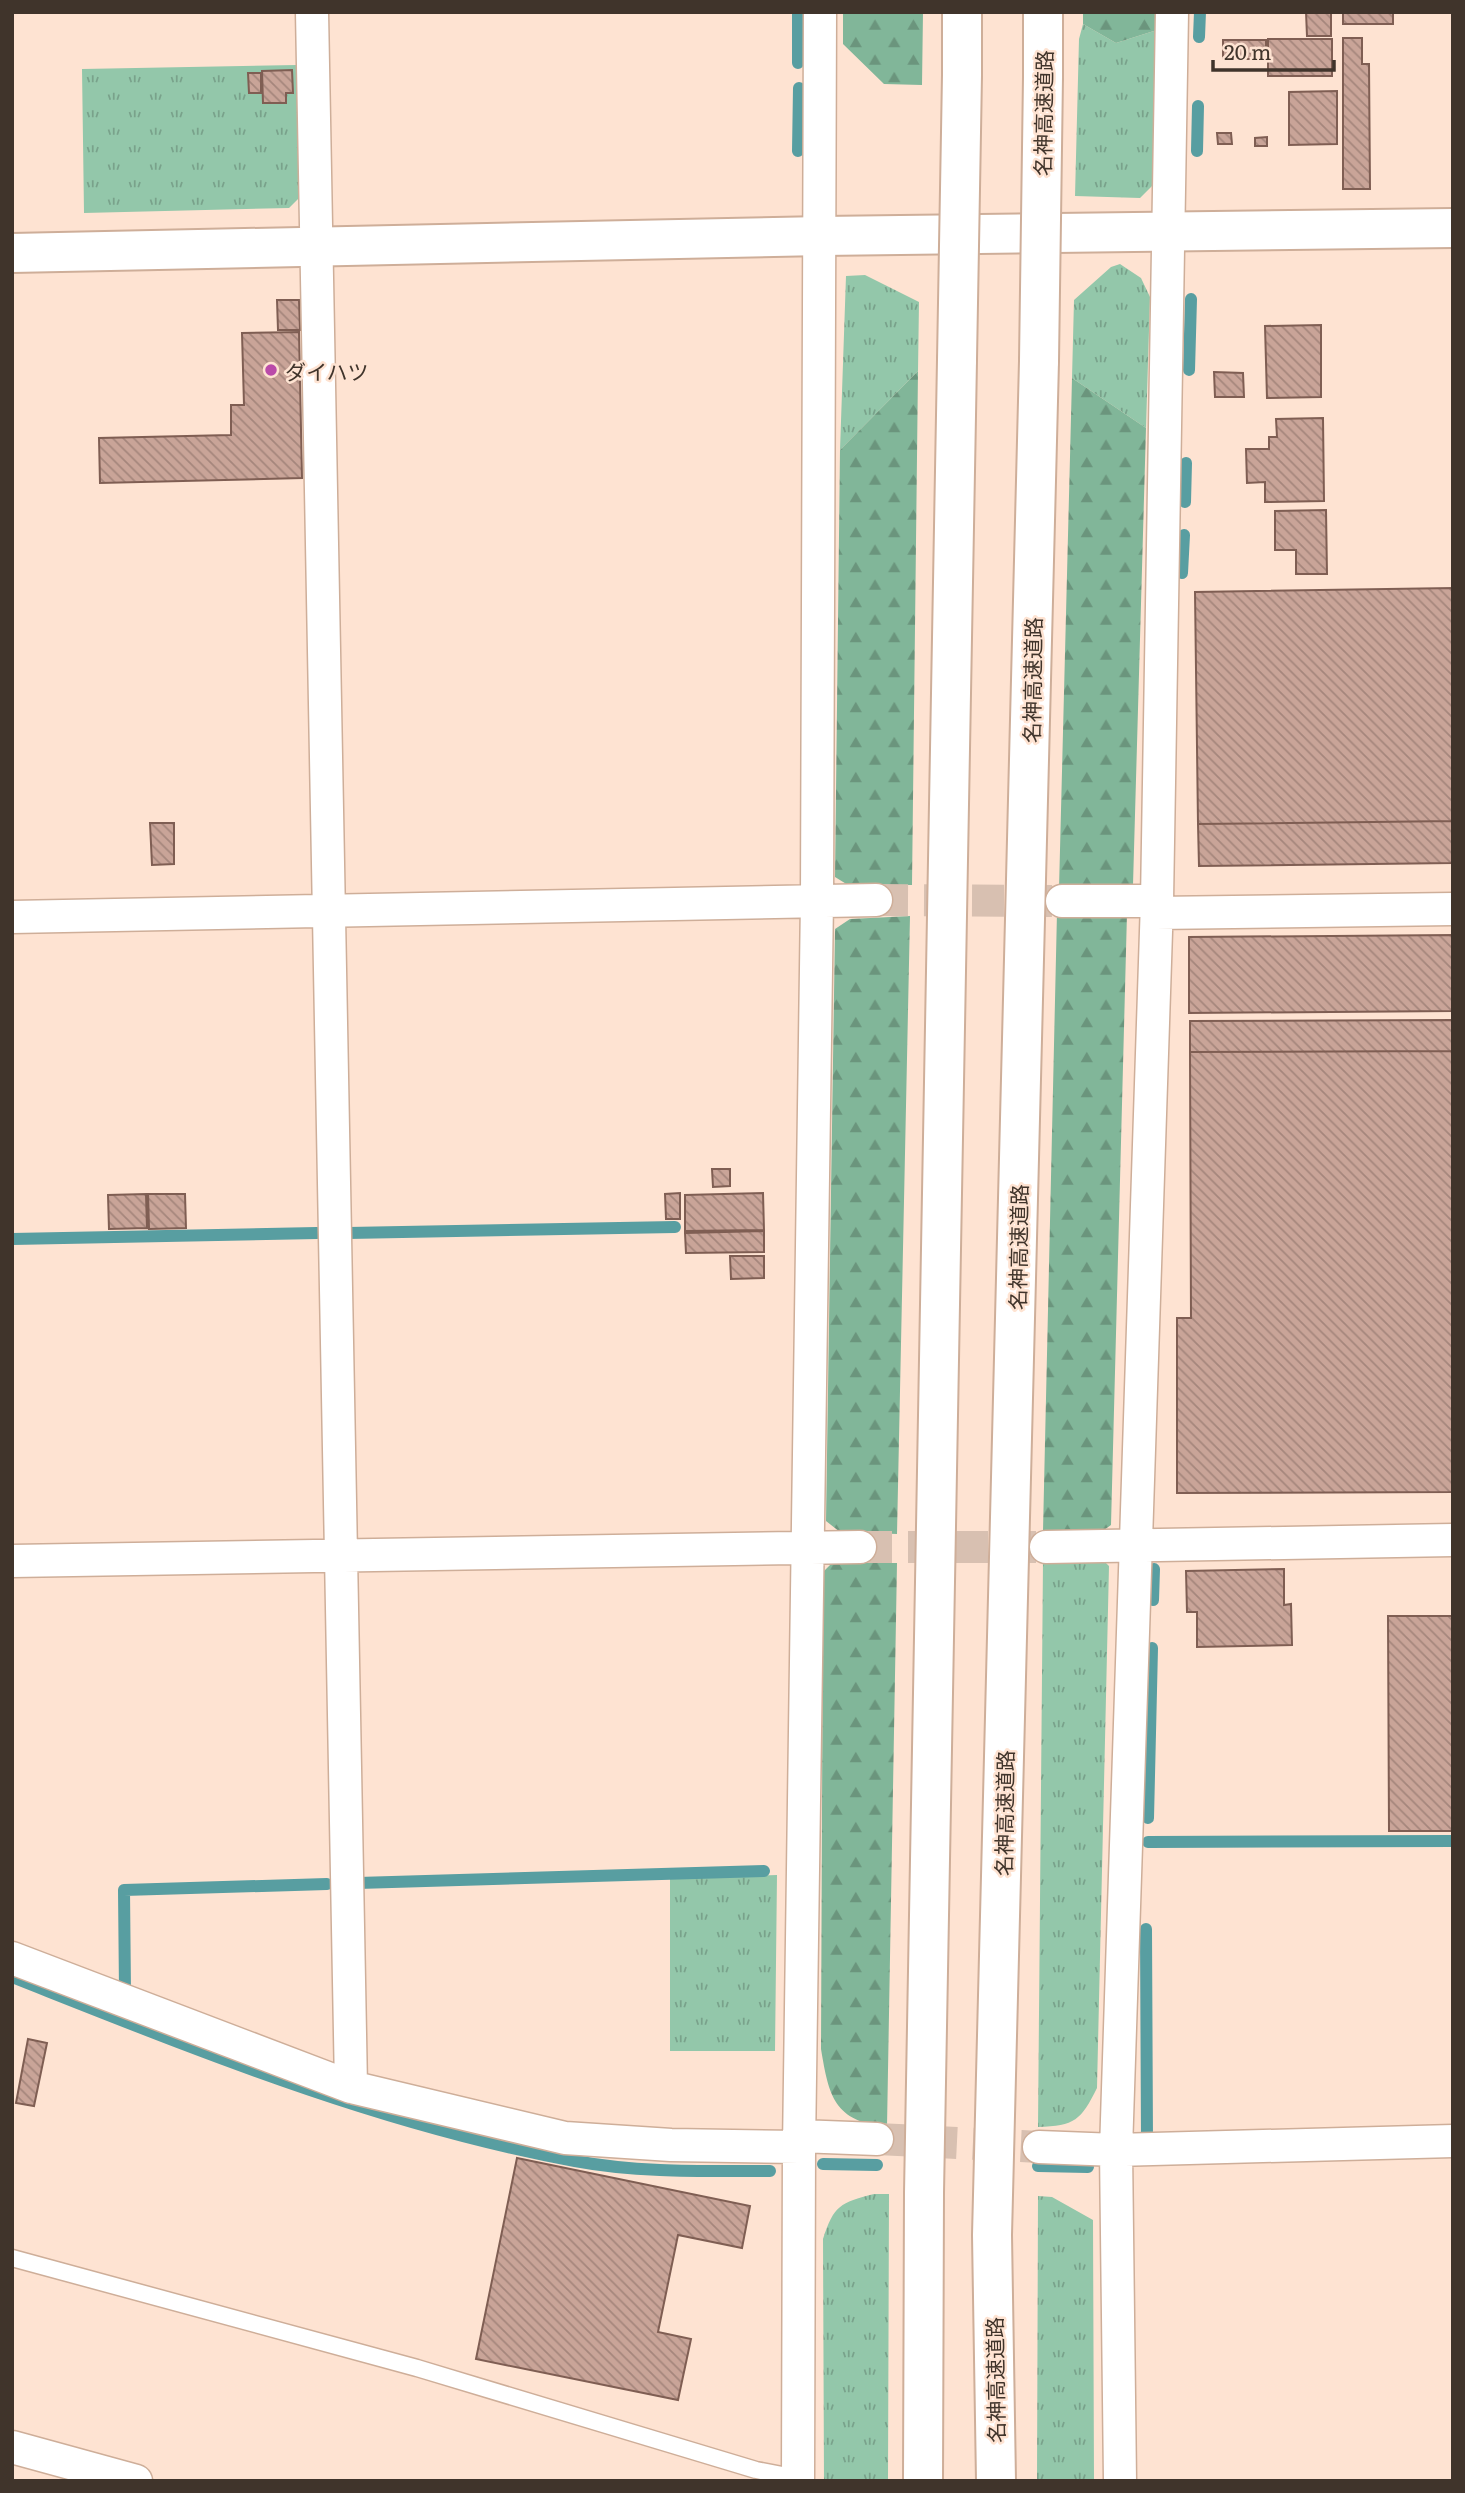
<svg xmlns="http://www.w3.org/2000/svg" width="1465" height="2493" font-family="Literata,'Noto Sans JP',serif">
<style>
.grass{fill:url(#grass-tufts)}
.forest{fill:url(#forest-firs)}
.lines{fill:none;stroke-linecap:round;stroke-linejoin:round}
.stream{stroke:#589ea1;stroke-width:12}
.building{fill:url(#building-back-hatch);stroke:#7f5e53;stroke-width:2}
.street-tunnel{stroke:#d8c0b1;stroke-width:32;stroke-dasharray:32 16;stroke-linecap:butt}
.lane-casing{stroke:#ceae99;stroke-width:19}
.street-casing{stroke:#ceae99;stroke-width:35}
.secondary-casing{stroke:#ceae99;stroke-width:42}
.highway-casing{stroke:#ceae99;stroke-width:42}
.lane{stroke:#fff;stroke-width:16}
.street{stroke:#fff;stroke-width:32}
.secondary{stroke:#fff;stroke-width:38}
.highway{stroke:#fff;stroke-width:38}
.highway-bridge-casing{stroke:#ceae99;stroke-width:42;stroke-linecap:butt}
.highway-bridge{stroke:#fff;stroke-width:38}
.poi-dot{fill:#ba4ba9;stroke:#fee3d2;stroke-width:2.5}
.labels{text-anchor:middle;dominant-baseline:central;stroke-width:5;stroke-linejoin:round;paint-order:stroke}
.street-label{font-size:21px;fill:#40342b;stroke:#fee3d2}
.poi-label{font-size:21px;fill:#40342b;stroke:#fee3d2;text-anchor:start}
</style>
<defs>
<pattern id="grass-tufts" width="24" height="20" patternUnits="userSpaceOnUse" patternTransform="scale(1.75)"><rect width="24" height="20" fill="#93c7aa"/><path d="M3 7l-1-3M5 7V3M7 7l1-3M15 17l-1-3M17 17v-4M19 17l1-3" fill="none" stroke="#79a28b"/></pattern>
<pattern id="forest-firs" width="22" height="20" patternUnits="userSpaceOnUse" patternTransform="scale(1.75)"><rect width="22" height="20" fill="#81b699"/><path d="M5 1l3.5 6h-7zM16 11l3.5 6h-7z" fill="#6b957d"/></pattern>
<pattern id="building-back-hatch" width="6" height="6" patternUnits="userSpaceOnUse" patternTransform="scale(1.75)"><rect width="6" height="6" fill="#c9a498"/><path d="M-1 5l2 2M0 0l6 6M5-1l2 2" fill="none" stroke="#a5867c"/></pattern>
</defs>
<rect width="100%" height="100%" fill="#fee3d2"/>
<path class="grass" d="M1083 24 1116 43 1157 30 1154 184 1140 198 1075 196 1079 39Z
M297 65 300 197 289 208 84 213 82 69Z
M1120 264 1141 278 1150 297 1146 428 1072 378 1074 300 1111 267Z
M865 275 919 302 918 371 840 450 846 276Z
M1103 1560 1109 1566 1097 2088C1081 2120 1075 2126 1038 2127L1043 1561Z
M777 1875 775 2051H670V1879Z
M874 2194H889L888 2481H824L823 2239C834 2205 840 2203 874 2194Z
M1038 2196 1052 2197 1093 2220 1094 2481H1037Z"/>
<path class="forest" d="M843 12H923L922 85 884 84 843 44Z
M1083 12H1157V30L1116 43 1083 24Z
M918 371 912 885H848L835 877 840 450Z
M1072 378 1146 428 1133 885 1128 890 1059 889Z
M1057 912 1127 913 1111 1525 1104 1530 1043 1531Z
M910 916 897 1534 840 1532 826 1521 835 929 850 919Z
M832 1563H897L887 2127C834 2121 829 2097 821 2049L823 1572Z"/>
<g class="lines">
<path class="stream" d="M798 12V63
M1199 37 1200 12
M798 151 799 88
M1197 151 1198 106
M1189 370 1191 299
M1185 502 1186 463
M1182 573 1184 535
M348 1233 675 1227
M12 1239 317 1233
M1153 1600 1154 1569
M1148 1818 1152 1648
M1148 1842 1453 1841
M358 1883 764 1871
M1146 1929 1147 2140
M12 1977C197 2050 379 2125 575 2161 639 2173 705 2171 770 2171
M125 1992 124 1890 327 1884
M823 2164 877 2165
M1038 2166 1088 2167"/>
</g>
<path class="building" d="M1306 12H1331V36H1307Z
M1343 12H1393V24H1343Z
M1343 38H1362V64H1369L1370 189H1343Z
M1268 39H1332V76H1268Z
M1223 40H1266V59H1223Z
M292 70 293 93H286V103H263L262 71Z
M248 73H261V93H249Z
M1337 91V144L1289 145V92Z
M1217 133H1231L1232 144H1218Z
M1267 137V146H1255V138Z
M277 300H299L300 330H278Z
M1321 325V397L1267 398 1265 326Z
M299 332 302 478 100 483 99 438 231 435V405H244L242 333Z
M1214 372 1243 373 1244 397H1215Z
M1323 418 1324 501 1265 502V482L1247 483 1246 449H1269V437H1277L1276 419Z
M1326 510 1327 574H1296V550H1275V511Z
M1453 588V821L1198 824 1195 592Z
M1453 821V863L1199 866 1198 824Z
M150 823H174V864L152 865Z
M1453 935V1011L1189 1013V937Z
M1453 1020V1051L1190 1052V1021Z
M1453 1051V1492L1177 1493V1318H1191L1190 1052Z
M712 1169H730V1186L713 1187Z
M680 1193V1219H666L665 1194Z
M763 1193 764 1230 685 1231V1195Z
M146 1194 147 1228 109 1229 108 1195Z
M148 1194H185L186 1228 149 1229Z
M764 1231V1252L686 1253 685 1233Z
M730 1256H764V1278L731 1279Z
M1284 1569V1605L1291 1604 1292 1645 1197 1647V1612H1187L1186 1571Z
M1388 1616H1453V1831H1389Z
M28 2039 47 2043 34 2106 16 2103Z
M517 2158 750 2206 742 2248 678 2235 658 2332 691 2339 678 2400 476 2359Z"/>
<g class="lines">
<path class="street-tunnel" d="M876 900 1062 901
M860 1547H1046
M877 2139 1039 2147"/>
<g class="lane-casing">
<path id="lane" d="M12 2258 417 2368 756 2470 798 2478"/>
</g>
<g class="street-casing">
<path id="street" d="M312 12 351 2087
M1062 901H1157
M1156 913 1453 909
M12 917 876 900
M1046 1547 1453 1540
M12 1561 860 1547
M12 1958 351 2087 565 2138 671 2145 799 2147
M799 2136 877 2139
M1039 2147 1116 2150 1453 2141
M12 2447 136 2481
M798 2481 799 2147 817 900 820 12
M1120 2481 1116 2150 1157 901 1172 12"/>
</g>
<g class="secondary-casing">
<path id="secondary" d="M12 253 822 236 1453 228"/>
</g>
<g class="highway-casing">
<path id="highway" d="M1043 12V77
M962 75V12
M923 2481 924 2193 957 360
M996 2481 992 2235 1039 361"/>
</g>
<use href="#lane" class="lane"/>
<use href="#street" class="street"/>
<use href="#secondary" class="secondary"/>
<use href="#highway" class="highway"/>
<g class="highway-bridge-casing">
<path id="highway-bridge" d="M957 360 962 75
M1039 361 1043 77"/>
</g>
<use href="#highway-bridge" class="highway-bridge"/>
</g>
<circle class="poi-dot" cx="271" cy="370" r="7"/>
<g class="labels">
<g class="street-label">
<text transform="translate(1042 113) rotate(-89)">名神高速道路</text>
<text transform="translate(1031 680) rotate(-89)">名神高速道路</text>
<text transform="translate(1017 1247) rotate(-89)">名神高速道路</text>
<text transform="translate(1003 1813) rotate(-89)">名神高速道路</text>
<text transform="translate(994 2380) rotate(-91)">名神高速道路</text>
</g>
<g class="poi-label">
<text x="285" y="370">ダイハツ</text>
</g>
</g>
<rect width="1465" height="2493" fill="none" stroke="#40342b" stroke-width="28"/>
<path d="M1213 60v10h121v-10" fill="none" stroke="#40342b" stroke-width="3.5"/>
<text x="1224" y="60" font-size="21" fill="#40342b" stroke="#fee3d2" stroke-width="5" paint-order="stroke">20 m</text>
</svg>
